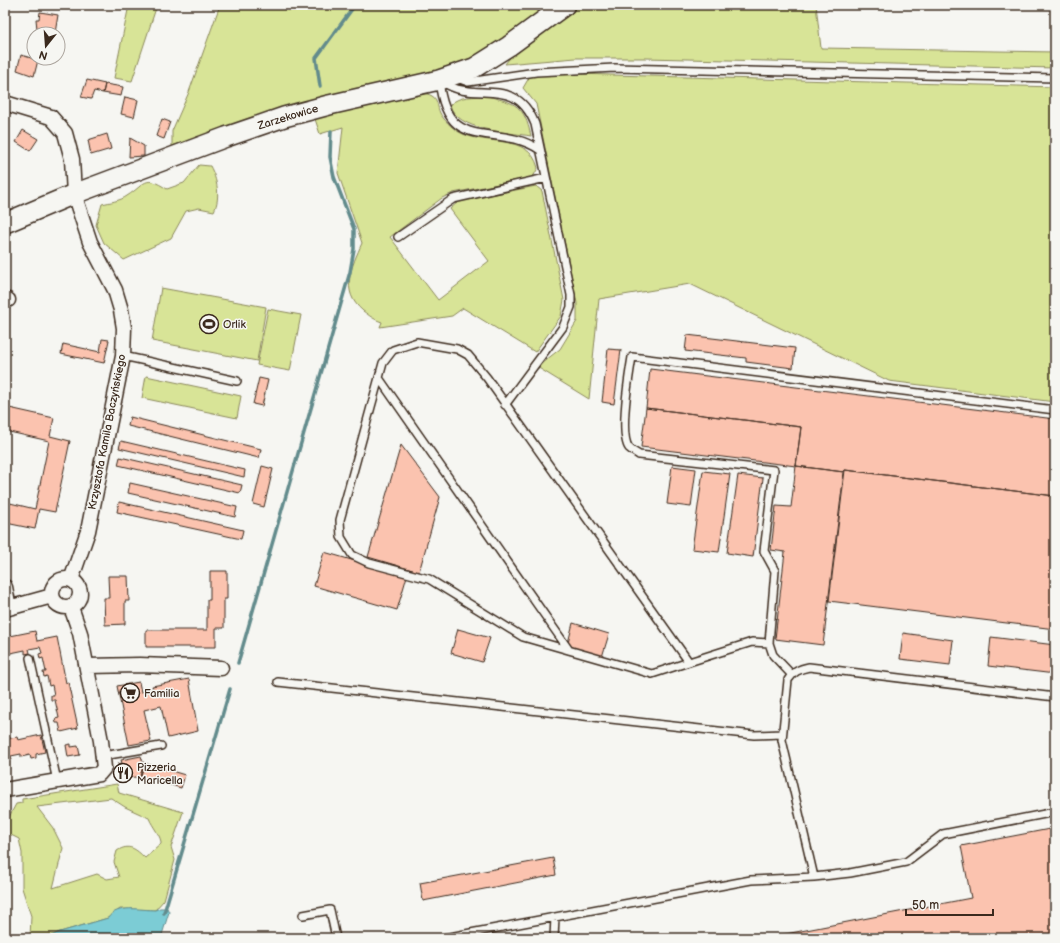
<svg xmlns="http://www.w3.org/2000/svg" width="1060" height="943" font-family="'Balsamiq Sans',sans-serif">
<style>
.green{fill:#d8e497;stroke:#8a875a;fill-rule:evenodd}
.water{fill:#7cccd5;stroke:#628b8c}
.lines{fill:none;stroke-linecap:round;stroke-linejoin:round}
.stream{stroke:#628b8c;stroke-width:3.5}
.building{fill:#fbc3af;stroke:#3b2a1e}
.lane-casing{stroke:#3b2a1e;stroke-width:10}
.street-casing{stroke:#3b2a1e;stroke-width:17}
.secondary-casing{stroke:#3b2a1e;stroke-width:22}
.lane{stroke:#f6f6f2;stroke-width:7}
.street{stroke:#f6f6f2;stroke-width:14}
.secondary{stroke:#f6f6f2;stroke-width:19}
.labels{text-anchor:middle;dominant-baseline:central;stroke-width:3;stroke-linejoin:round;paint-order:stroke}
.street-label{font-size:11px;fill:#3b2a1e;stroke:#f6f6f2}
.poi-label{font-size:11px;fill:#3b2a1e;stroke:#f6f6f2;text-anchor:start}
</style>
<rect width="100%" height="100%" fill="#f6f6f2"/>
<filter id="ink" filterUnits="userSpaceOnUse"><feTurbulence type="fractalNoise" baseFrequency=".025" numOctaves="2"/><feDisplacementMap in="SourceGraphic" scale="8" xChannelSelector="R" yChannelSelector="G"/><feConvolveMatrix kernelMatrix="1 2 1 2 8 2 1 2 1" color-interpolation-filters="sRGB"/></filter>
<g filter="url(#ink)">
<path class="green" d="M129 5H157L132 81 114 78Z
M220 5H553L493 49 463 64 230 126 172 146V131L189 92Z
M578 5H816L821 48 1055 52V68L646 58H576L505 64 517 49Z
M575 74 1055 87V402L889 381 690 284 599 299 589 399 537 367 560 349 577 321V303L536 104 523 88 530 76Z
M420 93C424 93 429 94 432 96 438 99 437 107 440 113 443 119 452 128 459 132 485 147 529 132 538 168L533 177 453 193 442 198 390 237 438 300 489 261 450 209 459 201 536 186 542 191 564 300 561 316 535 352 463 308 452 316 380 327 382 322C373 319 370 316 363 311 339 291 352 266 362 243L338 173 343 127 320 134 314 116Z
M487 96C516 103 524 105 531 136 507 132 457 131 450 105 459 95 475 97 487 96Z
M199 165 210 166C217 179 221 197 214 211L199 208 186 211 171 238 124 260 104 243 96 225 102 204C110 202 120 201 127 196 146 184 144 174 167 189L184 183Z
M161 288 266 307 257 361 152 341Z
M268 309 301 315 290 371 257 365Z
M146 376 241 396 237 418 142 398Z
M117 784 119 793 183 812 171 847 175 860 164 900 155 910 120 909 108 918 60 932 46 938H30L31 916 22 888V853L19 839 7 833 8 819 16 804 22 803V799ZM111 798 125 807 149 818C152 826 162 837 161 844L145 858C136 849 129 843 117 851L114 862 119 877 107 879 97 874 53 888 63 848 53 828 37 807Z"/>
<path class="water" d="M160 908H167L169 912 161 938H46L60 932 108 918C117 904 141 910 155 910Z"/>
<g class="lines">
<path class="stream" d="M320 86 316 58 355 5
M238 663 350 272 354 249V229L334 177 330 157 331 131
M164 913 230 689"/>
</g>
<path class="building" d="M40 12 58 15 55 33 37 29 36 19H39Z
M21 55 38 60 34 76 17 70Z
M87 80 105 84 103 93 94 91 91 99 81 97Z
M105 84 123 87 121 96 103 93Z
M125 97 138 100 134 117 121 114Z
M162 119 170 122 164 139 156 136Z
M23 130 38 139 30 151 16 142Z
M107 134 111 149 91 155 88 140Z
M130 138 144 146V156L129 157Z
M687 335 795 348 793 368 746 362V358L685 351Z
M102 339 109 340 104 363 61 354 63 344 100 352Z
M608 349 621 350 614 404 602 402Z
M650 369 1055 419V496L845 470 844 472 796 466 801 427 646 408Z
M259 378 268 380 262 406 253 404Z
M5 407 54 418 50 436 70 441 55 512 39 509 35 529 6 523 10 503 35 509 49 441 5 431Z
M646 408 801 427 796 466 641 447Z
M130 417 261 449 259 458 128 426Z
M121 441 245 470 244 477 119 448Z
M401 445 440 497 419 572 368 557Z
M120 457 242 485 240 493 118 465Z
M262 466 273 469 264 507 253 504Z
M672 466 696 469 691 507 667 504Z
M796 466 844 472 823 645 775 639 785 552 771 550 776 506 791 507Z
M845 470 1055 496V629L829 601Z
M703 471 730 474 719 552 692 549Z
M738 475 763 478 753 557 727 553Z
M130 483 237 507 235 517 128 493Z
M119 502 243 530 241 539 117 512Z
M324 552 407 576 397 610 314 586Z
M210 571H227V599H224V628H216V647H146V630H207V600H210Z
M108 576H128L129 601H125V624L105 625 104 598H109Z
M573 623 609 634 602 657 567 647Z
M458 629 490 638 482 662 451 653Z
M35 631 37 641 57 637 66 683 68 682 78 728 61 732 59 723H56L55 719 59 718 55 700H51V695H54L52 685 49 686 47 676 44 677 43 672H46L43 658 40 659 39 654 42 653 40 647 29 649 30 653 25 654V650L6 654 7 657 5 658V637Z
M903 633 953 640 950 665 900 659Z
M991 637 1055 645V674L988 666Z
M189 679 198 731 168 738 161 706 144 710 151 741 129 745 117 686 139 682 141 692 153 689 152 686Z
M41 735 45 752 36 754V758L31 759 30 755 21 757V754L11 756 12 760 7 761 5 739 17 737 18 740Z
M71 744V747L78 746 80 755 68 757 66 745Z
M141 756 144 765 140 779 135 777 120 779 118 771 120 770 118 764 122 763 121 760Z
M144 763 185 775 181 788 140 776Z
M1055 828V938H765L971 898 961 846Z
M553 858 556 875 423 901 420 883Z"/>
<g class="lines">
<g class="lane-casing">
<path id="lane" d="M457 78 468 82 536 72 615 68 1055 78
M439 80C447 157 495 120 540 150
M443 82C475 105 515 73 535 124L571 295V307L563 327 505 405
M398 237 453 199 546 178
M123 356 237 381
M379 378 569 650
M30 658 57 781
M689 662 652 674 523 637 429 579 369 563 352 555 341 537 340 520 383 363 393 350 417 342 457 349 468 355 487 378 689 662 752 642 769 643
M791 674 773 655 769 643 775 571 764 551 774 470 639 455C636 453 632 451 629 448 619 435 629 375 632 357L1055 410
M278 682 754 735 782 734
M103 756 161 746
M814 877 782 740 788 680C793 672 799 669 809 667L1055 697
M303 915 330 910 336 938
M444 938 751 880 814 877 850 873 906 862 943 834 1055 812
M554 938 555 917"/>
</g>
<g class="street-casing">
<path id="street" d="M5 103 51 117 65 133 72 159 74 194 90 242 115 290 121 310 124 328 123 356 88 531 71 580
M5 301 8 300
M52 593a14 14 0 1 1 28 0a14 14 0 1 1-28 0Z
M5 587 9 608
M5 609 52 596
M87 666 140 665 221 668
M5 790 99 774 104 768 101 741 80 633 71 607"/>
</g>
<g class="secondary-casing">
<path id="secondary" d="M5 223 74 194 226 137 284 117 329 105 439 80 474 68 509 46 565 5"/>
</g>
<use href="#lane" class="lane"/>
<use href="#street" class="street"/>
<use href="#secondary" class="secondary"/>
</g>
</g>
<defs>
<g id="stadium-ring" transform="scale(1)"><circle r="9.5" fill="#f6f6f2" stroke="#3b2a1e" stroke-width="1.5"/><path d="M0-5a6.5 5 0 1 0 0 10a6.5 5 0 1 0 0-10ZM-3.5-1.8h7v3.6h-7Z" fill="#3b2a1e"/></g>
<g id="supermarket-ring" transform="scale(1)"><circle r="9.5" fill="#f6f6f2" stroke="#3b2a1e" stroke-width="1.5"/><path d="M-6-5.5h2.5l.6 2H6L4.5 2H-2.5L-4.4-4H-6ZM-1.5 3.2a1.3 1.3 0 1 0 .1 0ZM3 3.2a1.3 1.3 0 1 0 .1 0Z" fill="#3b2a1e"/></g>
<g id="restaurant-ring" transform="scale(1)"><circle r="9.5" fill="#f6f6f2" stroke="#3b2a1e" stroke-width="1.5"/><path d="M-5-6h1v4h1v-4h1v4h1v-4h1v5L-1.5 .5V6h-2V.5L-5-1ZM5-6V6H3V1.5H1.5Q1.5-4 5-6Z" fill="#3b2a1e"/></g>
</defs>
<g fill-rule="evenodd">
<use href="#stadium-ring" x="209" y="324"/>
<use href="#supermarket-ring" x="130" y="693"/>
<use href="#restaurant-ring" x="123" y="773"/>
</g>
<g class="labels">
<g class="street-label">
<text transform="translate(288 117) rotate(-17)">Zarzekowice</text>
<text transform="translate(107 432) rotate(-79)">Krzysztofa Kamila Baczyńskiego</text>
</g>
<g class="poi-label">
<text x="223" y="324">Orlik</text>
<text x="144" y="693">Familia</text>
<text x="137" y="767">Pizzeria<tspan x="137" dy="13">Maricella</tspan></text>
</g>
</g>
<rect width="1060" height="943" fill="none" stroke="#f6f6f2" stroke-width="20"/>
<rect x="10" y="10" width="1040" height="923" fill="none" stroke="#3b2a1e" stroke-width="1.5" filter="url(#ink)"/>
<g transform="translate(46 46) rotate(197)"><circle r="19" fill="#f6f6f2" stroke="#aba49d"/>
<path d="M0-3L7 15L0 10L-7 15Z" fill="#3b2a1e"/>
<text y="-6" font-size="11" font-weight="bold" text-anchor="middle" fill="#3b2a1e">N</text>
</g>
<path d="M906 909v6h87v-6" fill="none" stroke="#3b2a1e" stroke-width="2"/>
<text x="912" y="909" font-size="12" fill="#3b2a1e" stroke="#f6f6f2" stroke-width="3" paint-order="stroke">50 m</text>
</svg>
